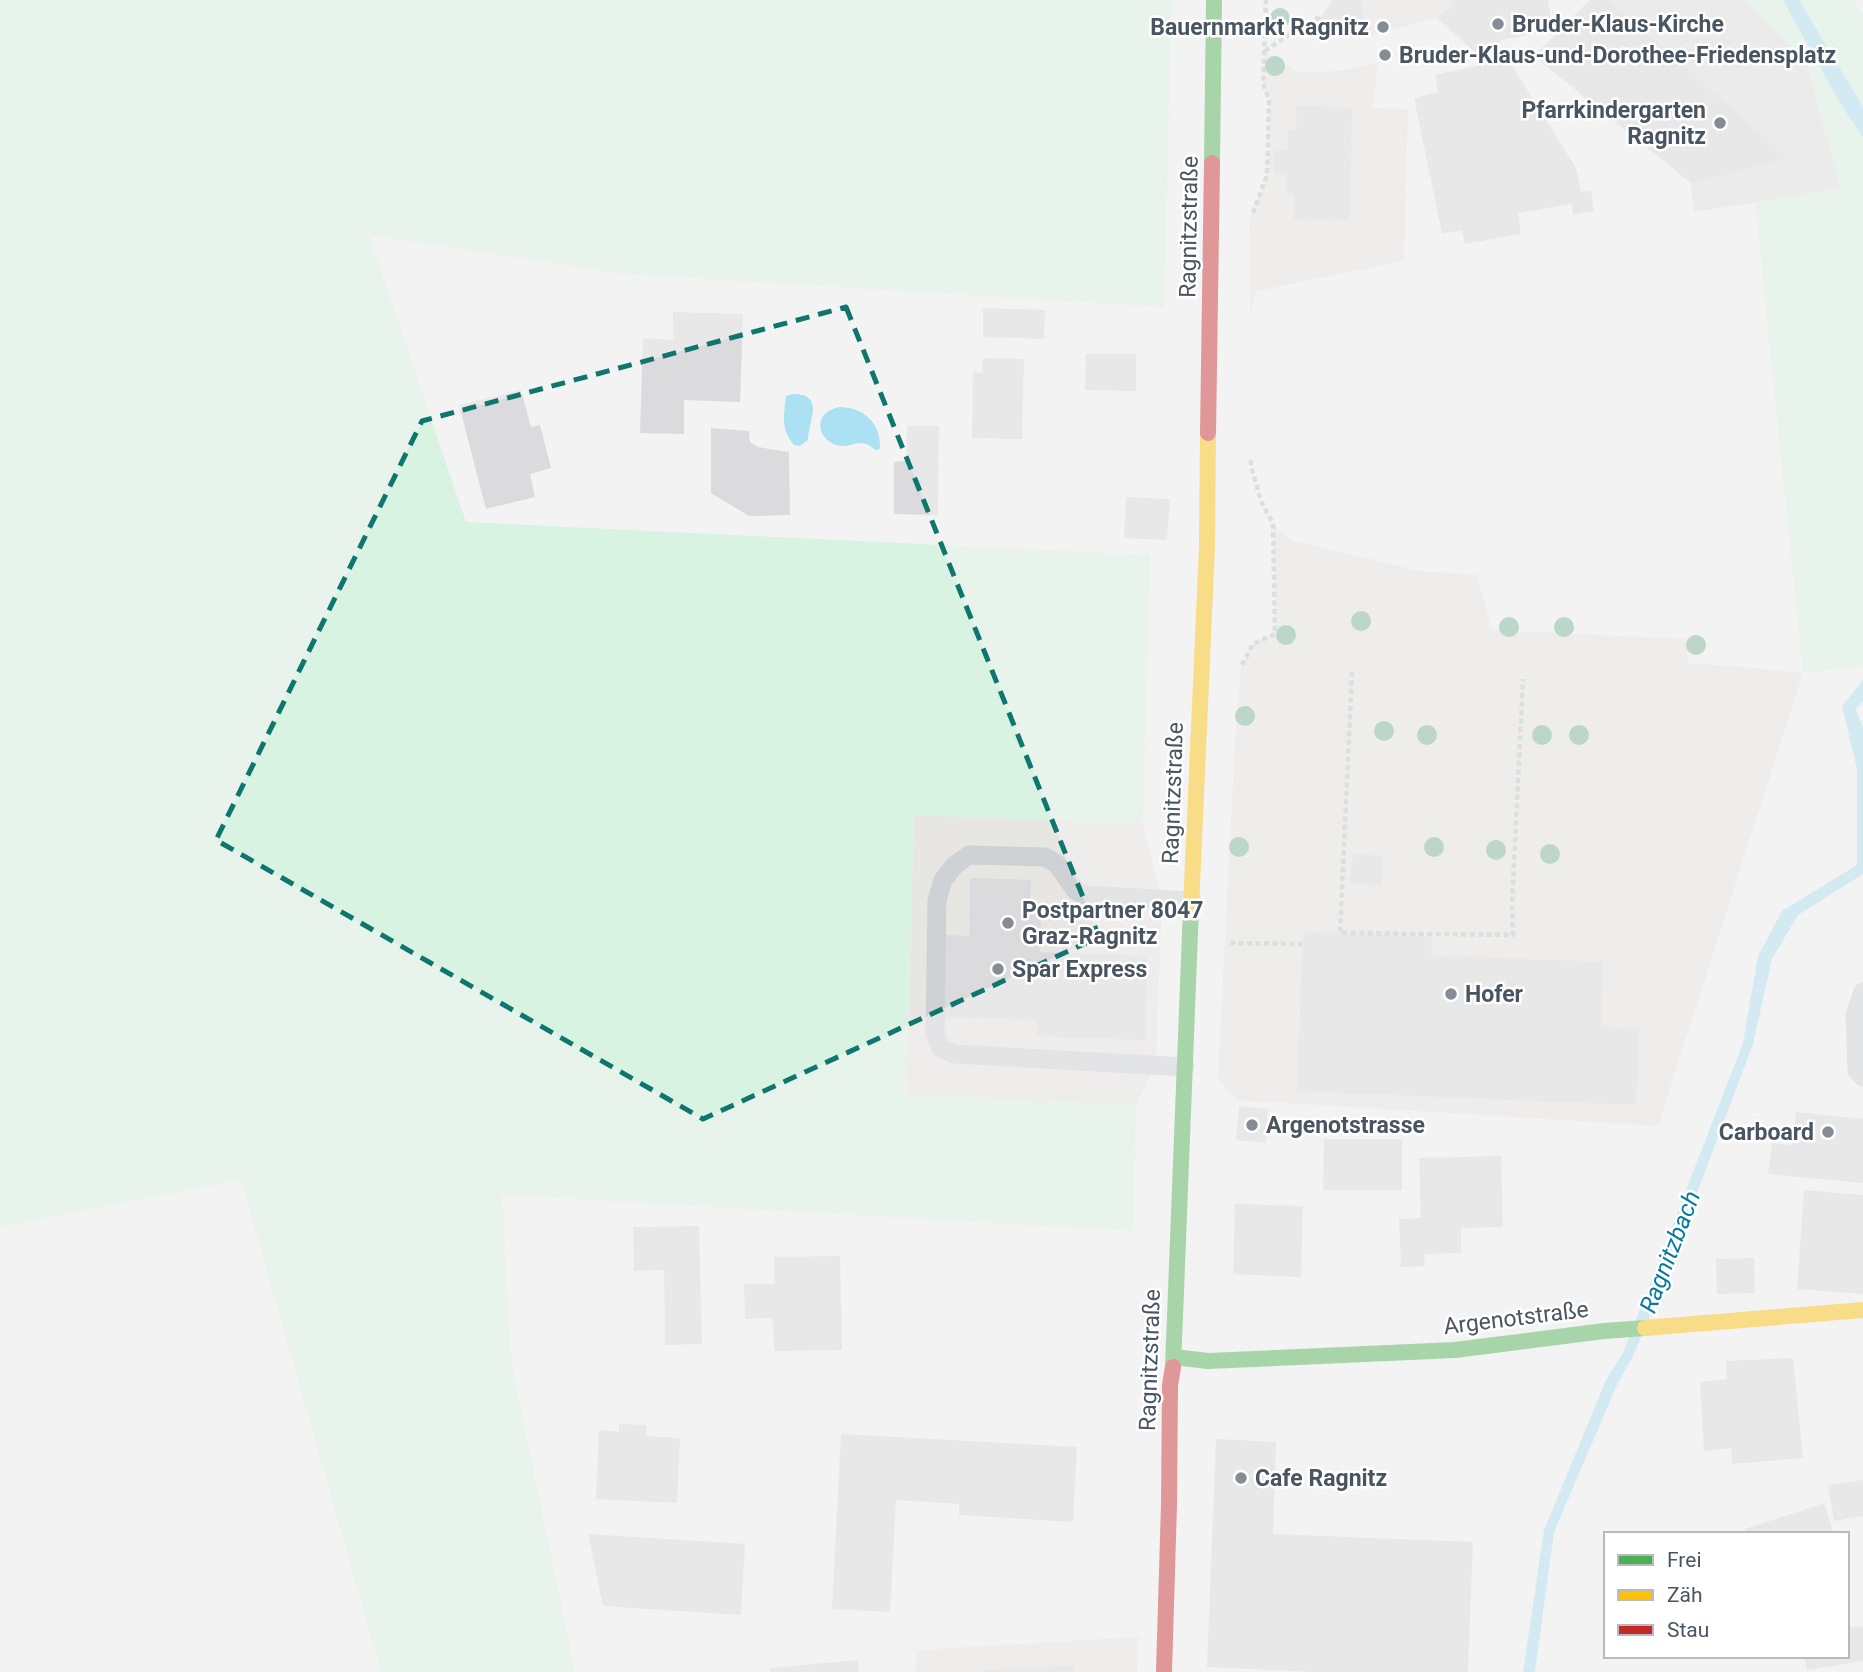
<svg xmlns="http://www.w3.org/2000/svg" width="1863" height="1672" font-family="Roboto,sans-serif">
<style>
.commercial{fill:#e7e6e2}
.education{fill:#e2e2e3}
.green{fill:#d8f3e2}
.water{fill:#abe1f2}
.building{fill:#dbdbdd}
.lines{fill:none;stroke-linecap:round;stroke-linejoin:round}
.path{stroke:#bcc8c4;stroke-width:4.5;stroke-dasharray:5 3.5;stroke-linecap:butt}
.lane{stroke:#cfd2d4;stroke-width:19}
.fast{stroke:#4caf50;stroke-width:16}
.slow{stroke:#ffc107;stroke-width:16}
.jam{stroke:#c62828;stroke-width:16}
.tree{fill:#78b599}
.marked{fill:none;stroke:#0f766e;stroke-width:5;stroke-dasharray:14 9;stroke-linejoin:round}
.poi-dot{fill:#858c94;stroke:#fff;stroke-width:2.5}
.labels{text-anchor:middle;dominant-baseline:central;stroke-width:5;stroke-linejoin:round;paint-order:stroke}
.poi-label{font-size:23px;font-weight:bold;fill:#495561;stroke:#fff;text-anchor:start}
.street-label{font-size:23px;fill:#495561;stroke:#fff}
.water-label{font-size:24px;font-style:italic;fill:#077a9f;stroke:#fff}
</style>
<rect width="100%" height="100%" fill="#f4f3f3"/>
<path class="commercial" d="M1361 0H1451L1454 5 1437 18 1366 37Z
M1265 52 1299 73 1339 71 1378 63 1373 108 1408 109 1404 261 1257 291 1250 312 1249 223 1267 175 1269 100 1263 83Z
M1273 524 1291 540 1420 571 1477 575 1492 630 1686 639 1688 664 1720 665 1803 673 1658 1126 1236 1100 1218 1079 1235 741 1241 667 1253 644 1275 633V577Z
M914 815 1143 824 1162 899 1156 1065 1136 1105 906 1096Z
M1138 1637 1137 1672H915L917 1650Z"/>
<path class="education" d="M1590 0H1744L1807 62 1840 189 1694 212 1691 183 1534 56Z"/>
<path class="green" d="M0 0H1172L1164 307 623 274 369 235 466 522 1150 555 1143 824 914 815 906 1095 1136 1105 1133 1231 502 1195 511 1361 575 1672H381L241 1180 0 1227Z
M1744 0H1783L1840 103 1863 138V666L1803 673 1755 202 1840 188 1807 62Z
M1799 0H1853L1863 14V107Z"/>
<path class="water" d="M1783 0H1799L1863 107V138L1840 103Z
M793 394C826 394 808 421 808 440L800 446 794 445C780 429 784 416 786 396Z
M839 407C864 407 881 423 880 449L875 450C871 446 867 443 860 443 854 443 850 446 844 446 830 446 817 434 821 420 824 412 832 409 839 407Z
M1863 680V702L1856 709 1863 728V874L1798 915 1772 959 1753 1044 1658 1297 1633 1356 1617 1385 1554 1532 1535 1672H1523L1544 1530 1606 1380 1623 1353 1743 1043 1758 956 1782 911 1857 865V769L1842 706Z"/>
<path class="building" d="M1332 0H1361L1366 37 1359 36 1358 27 1341 23 1327 30 1313 29Z
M1451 0H1548L1553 30 1501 40 1489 54 1478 55 1437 18 1454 5Z
M1590 0H1609L1788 158 1691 183 1534 56Z
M1508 59 1576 168 1581 192 1591 190 1594 211 1573 215 1572 204 1518 213 1521 234 1465 244 1462 230 1442 234 1414 98 1438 92 1435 75Z
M1297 106 1352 108 1350 220 1294 219V193H1287V175L1274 174V150H1288V130H1296Z
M983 308 1045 310 1044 339 983 337Z
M673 312 743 314 740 402 684 400V434L640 433 643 338 673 340Z
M1086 354H1136V391L1085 390Z
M983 358 1024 359 1022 439 972 438 973 372 982 373Z
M521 390 531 427 540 425 551 468 530 474 535 497 486 509 459 405Z
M907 426H939L938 515 894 514V462L906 461Z
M711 428 749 431 750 442 758 447 789 452 790 515 749 516 711 493Z
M1126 497 1170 499 1167 540 1124 538Z
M1353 854 1383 856 1381 886 1350 883Z
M970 878 1031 880 1030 913H1041L1040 952 1147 956 1145 1040 1037 1036 1038 1020 943 1017 946 935 969 936Z
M1303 932 1433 937 1431 955 1603 962 1601 1027 1639 1028 1636 1105 1297 1091Z
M1239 1106 1268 1109 1266 1143 1236 1140Z
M1796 1112 1863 1119V1183L1768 1174 1772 1143 1792 1145Z
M1324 1139H1402V1190H1323Z
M1501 1156 1503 1227 1461 1228V1253L1424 1254 1425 1266 1401 1267 1399 1219 1421 1218 1419 1158Z
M1804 1190 1863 1195V1294L1797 1289Z
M1235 1204 1303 1206 1301 1277 1233 1274Z
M699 1226 702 1344 665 1345 664 1270 634 1271 633 1227Z
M840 1256 842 1350 774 1351 773 1318 745 1319 744 1284H775L774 1257Z
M1754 1258 1755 1293 1717 1294 1716 1259Z
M1793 1358 1803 1458 1732 1464 1731 1448 1704 1451 1700 1382 1727 1379 1726 1361Z
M619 1424 646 1425V1436L680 1438 677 1503 596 1499 599 1430 619 1432Z
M841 1434 1077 1447 1073 1522 959 1515V1504L896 1500 890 1612 832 1609Z
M1216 1439 1276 1442 1273 1534 1473 1542 1468 1672H1315L1207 1667Z
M1863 1480V1516L1834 1521 1828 1485Z
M1824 1503 1834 1534H1747L1745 1529Z
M588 1534 745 1544 741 1615 603 1606Z
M1863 1626V1661L1807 1670 1804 1656H1847V1628Z
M858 1660 859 1672H770V1668Z
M1074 1666V1672H983V1670Z"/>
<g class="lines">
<path class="path" d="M1265 51 1302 26 1322 16
M1253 213 1267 175 1269 100 1263 83 1266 0
M1242 665 1253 644 1275 634 1273 524 1261 501 1251 466V460
M1352 672 1340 933 1513 935 1512 904 1523 679
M1230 943 1302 944"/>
<path class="lane" d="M1863 992 1855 1014 1857 1071 1863 1077
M1185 1067 955 1054 941 1048 935 1032 937 900 943 880 955 865 969 855 1045 857 1057 864 1076 891 1085 895 1192 901"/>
<path class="fast" d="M1212 163 1214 0
M1174 1357 1208 1361 1455 1350 1604 1331 1645 1328
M1173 1367 1191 908"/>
<path class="slow" d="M1191 908 1207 547 1208 433
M1645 1328 1863 1310"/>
<path class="jam" d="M1208 433 1212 163
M1164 1672 1169 1504 1170 1385 1173 1367"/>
</g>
<g class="tree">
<circle cx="1280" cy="18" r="10"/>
<circle cx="1275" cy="66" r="10"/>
<circle cx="1361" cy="621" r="10"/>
<circle cx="1509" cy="627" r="10"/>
<circle cx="1564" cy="627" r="10"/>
<circle cx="1286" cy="635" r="10"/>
<circle cx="1696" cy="645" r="10"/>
<circle cx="1245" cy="716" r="10"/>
<circle cx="1384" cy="731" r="10"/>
<circle cx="1427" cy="735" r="10"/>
<circle cx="1542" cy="735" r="10"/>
<circle cx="1579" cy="735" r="10"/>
<circle cx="1239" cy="847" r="10"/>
<circle cx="1434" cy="847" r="10"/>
<circle cx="1496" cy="850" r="10"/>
<circle cx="1550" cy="854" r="10"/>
</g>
<path d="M0 0H1863V1672H0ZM846 307 1099 937 703 1119 216 840 422 421Z" fill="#f4f3f3" fill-opacity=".55" fill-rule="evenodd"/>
<path class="marked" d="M846 307 1099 937 703 1119 216 840 422 421Z"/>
<g class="poi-dot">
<circle cx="1498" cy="24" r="7"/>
<circle cx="1383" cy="27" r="7"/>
<circle cx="1385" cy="55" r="7"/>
<circle cx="1720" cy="123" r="7"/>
<circle cx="1008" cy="923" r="7"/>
<circle cx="998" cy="969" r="7"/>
<circle cx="1451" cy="994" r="7"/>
<circle cx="1252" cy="1125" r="7"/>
<circle cx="1828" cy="1132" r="7"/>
<circle cx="1241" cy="1478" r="7"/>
</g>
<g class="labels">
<g class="poi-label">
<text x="1512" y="24">Bruder-Klaus-Kirche</text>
<text x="1369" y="27" text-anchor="end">Bauernmarkt Ragnitz</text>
<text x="1399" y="55">Bruder-Klaus-und-Dorothee-Friedensplatz</text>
<text x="1706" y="110" text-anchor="end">Pfarrkindergarten<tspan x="1706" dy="26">Ragnitz</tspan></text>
<text x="1022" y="910">Postpartner 8047<tspan x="1022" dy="26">Graz-Ragnitz</tspan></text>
<text x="1012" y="969">Spar Express</text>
<text x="1465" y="994">Hofer</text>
<text x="1266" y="1125">Argenotstrasse</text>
<text x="1814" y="1132" text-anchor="end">Carboard</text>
<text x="1255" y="1478">Cafe Ragnitz</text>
</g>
<g class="street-label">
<text transform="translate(1189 227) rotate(-89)">Ragnitzstraße</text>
<text transform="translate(1173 793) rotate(-88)">Ragnitzstraße</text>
<text transform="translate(1516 1318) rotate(-7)">Argenotstraße</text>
<text transform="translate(1150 1360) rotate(-88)">Ragnitzstraße</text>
</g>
<g class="water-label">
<text transform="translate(1670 1252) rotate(-69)">Ragnitzbach</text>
</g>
</g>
<rect x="1604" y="1532" width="245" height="126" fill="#ffffff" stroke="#b6bbc0" stroke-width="2"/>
<rect x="1618" y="1555" width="35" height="10" fill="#4caf50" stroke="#b6bbc0" stroke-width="2"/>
<text x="1667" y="1567" font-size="21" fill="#495561">Frei</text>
<rect x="1618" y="1590" width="35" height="10" fill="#ffc107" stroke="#b6bbc0" stroke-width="2"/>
<text x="1667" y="1602" font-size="21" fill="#495561">Zäh</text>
<rect x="1618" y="1625" width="35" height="10" fill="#c62828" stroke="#b6bbc0" stroke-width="2"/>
<text x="1667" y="1637" font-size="21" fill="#495561">Stau</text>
</svg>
